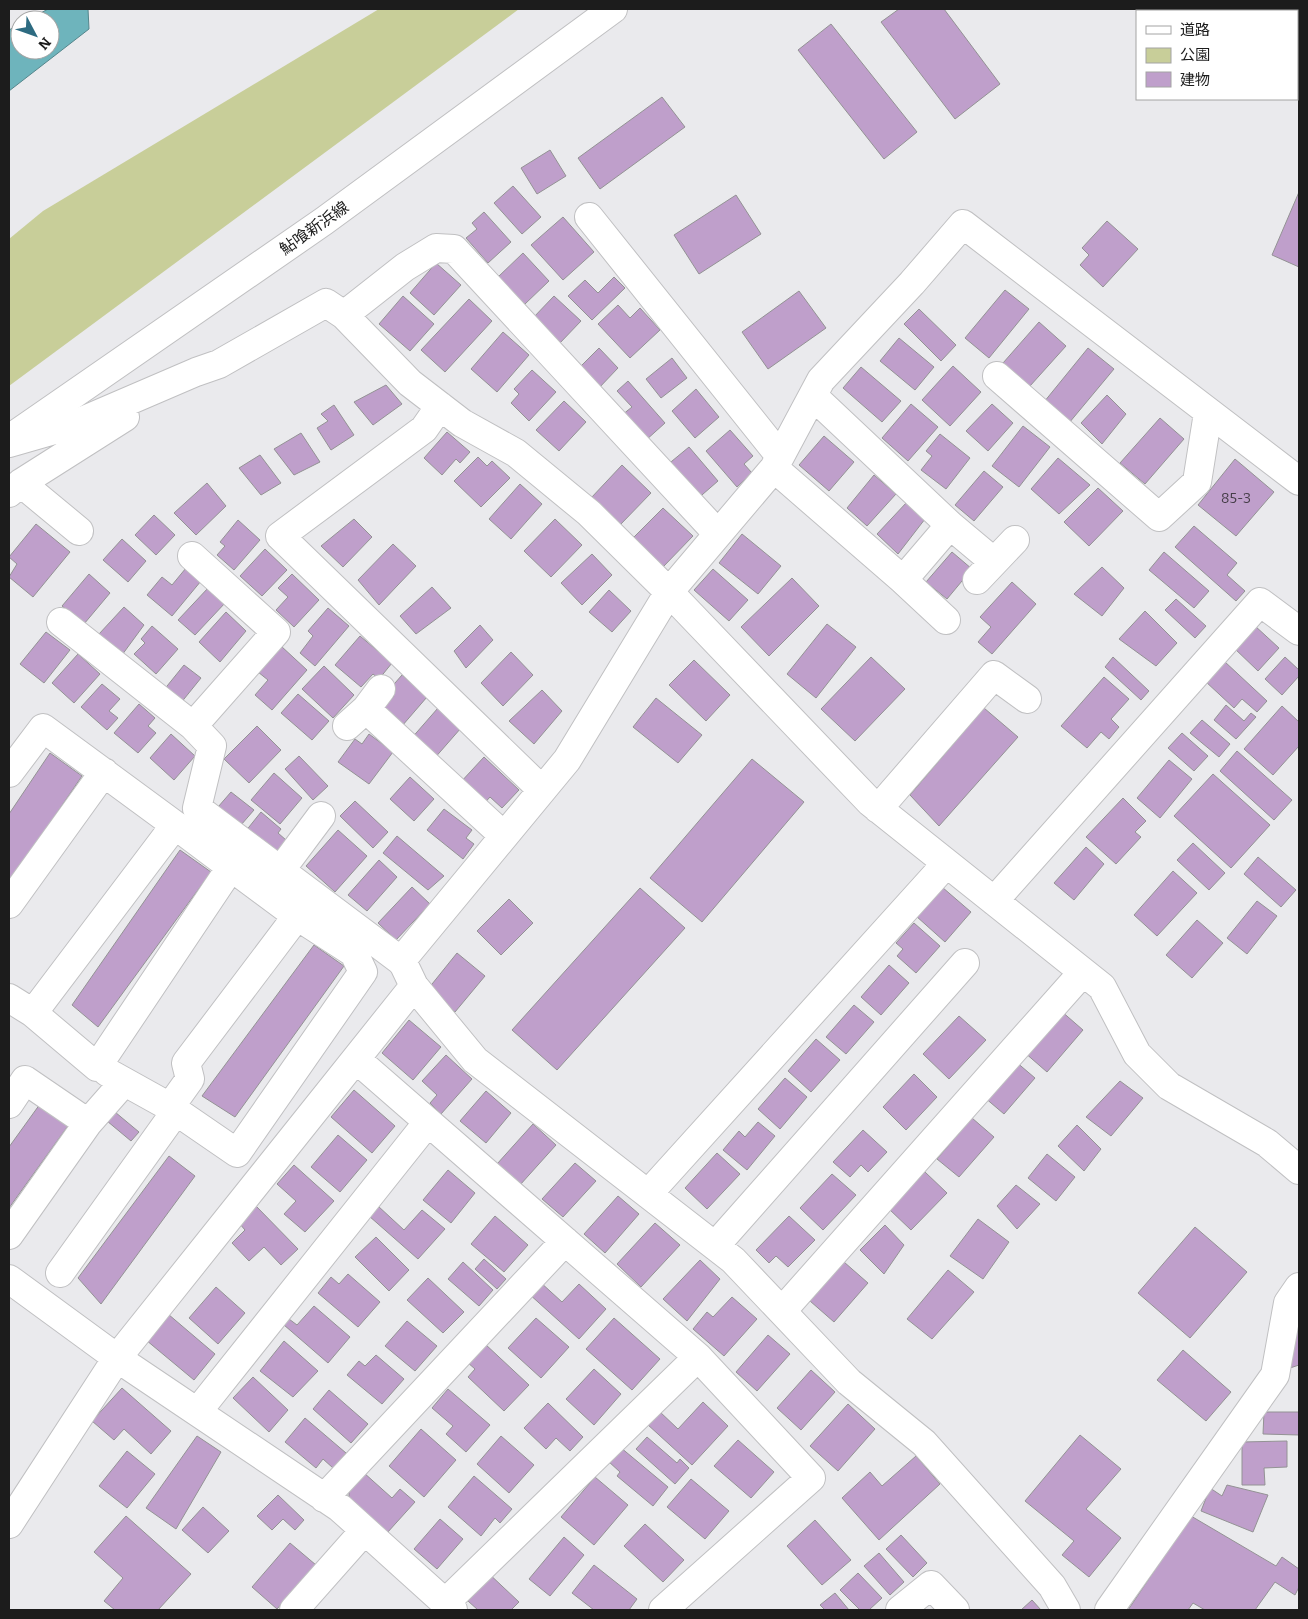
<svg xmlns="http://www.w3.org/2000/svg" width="1308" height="1619" font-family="Bitter,'Noto Sans JP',serif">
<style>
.green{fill:#c8ce99}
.water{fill:#6eb4bc;stroke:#55868c}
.building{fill:#bf9fcb;stroke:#939294}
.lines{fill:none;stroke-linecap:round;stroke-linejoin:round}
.minor-casing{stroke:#c0c0c2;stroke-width:30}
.secondary-casing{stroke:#c0c0c2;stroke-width:30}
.minor{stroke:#fff;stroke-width:28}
.secondary{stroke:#fff;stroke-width:28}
.labels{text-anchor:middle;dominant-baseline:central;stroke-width:4;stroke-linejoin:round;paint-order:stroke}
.number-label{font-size:14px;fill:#453d48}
.street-label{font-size:16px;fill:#1c1c1c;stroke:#fff}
</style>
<rect width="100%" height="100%" fill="#eaeaed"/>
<path class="green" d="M379 9H519L9 386V239L43 211Z"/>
<path class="water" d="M48 9H88L89 29 9 91V30L20 24V50H50V20H28Z"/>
<path class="building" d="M899 9H944L1000 84 955 119 881 22Z
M831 24 917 132 884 159 798 50Z
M662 97 685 127 600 189 578 158Z
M550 150 566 176 537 194 521 168Z
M513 186 541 217 522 234 494 203Z
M1299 192V267L1272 255Z
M736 195 761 234 699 274 674 235Z
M484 212 511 242 488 263 466 238 477 229 472 223Z
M563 217 594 252 563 280 531 245Z
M1107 221 1138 249 1103 287 1080 265 1089 255 1082 248Z
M523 253 549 281 525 304 498 277Z
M436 263 461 285 434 315 410 293Z
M614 277 625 288 592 320 568 296 585 280 598 293Z
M1005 290 1029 309 989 358 965 338Z
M799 291 826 328 768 369 742 332Z
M403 296 434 324 410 351 379 324Z
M554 296 581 321 559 344 532 319Z
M469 299 492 321 445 372 421 350Z
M618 305 630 318 640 308 660 330 630 358 598 324Z
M919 309 956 345 941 361 904 324Z
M1039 322 1066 346 1030 386 1003 363Z
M503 332 529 355 497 392 471 369Z
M899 338 934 367 915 390 880 361Z
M599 348 618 368 597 390 577 370Z
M1088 348 1114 369 1069 423 1044 402Z
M672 358 687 378 661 398 646 379Z
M953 366 981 392 950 426 922 400Z
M861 367 901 401 882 422 843 388Z
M532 370 556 392 529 421 511 403 519 394 514 389Z
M628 381 665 423 645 441 622 415 632 407 617 391Z
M386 385 402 404 373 425 354 402Z
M696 389 719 417 695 438 672 411Z
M1107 395 1126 414 1102 444 1081 423Z
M564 401 586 422 559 451 536 430Z
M911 404 938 427 908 461 882 438Z
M992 404 1013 423 988 451 966 431Z
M334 405 354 435 331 450 317 428 328 421 321 414Z
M1160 418 1184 439 1145 484 1120 463Z
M1023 426 1050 447 1019 487 992 466Z
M730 430 753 456 744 464 752 473 737 487 706 451Z
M447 432 470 452 460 463 456 459 442 475 424 458Z
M301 433 320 462 294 475 274 449Z
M940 434 970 458 946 489 921 470 932 456 926 451Z
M824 436 854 462 829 491 799 465Z
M689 447 718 481 695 501 666 466Z
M260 455 281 483 261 495 239 468Z
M478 457 487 466 492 461 510 478 481 507 454 481Z
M1058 458 1090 485 1059 514 1031 489Z
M1235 459 1274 492 1236 536 1198 505Z
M622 465 651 493 620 525 591 498Z
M984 471 1003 487 974 521 955 505Z
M874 475 896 494 867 526 847 508Z
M207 483 226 506 196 535 174 513Z
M520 484 542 504 511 539 489 519Z
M1098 488 1123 511 1089 546 1064 522Z
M907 502 925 519 898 554 877 534Z
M663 508 693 536 663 567 633 538Z
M154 515 175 535 156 555 135 535Z
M354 519 372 537 343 567 321 546Z
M555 519 582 545 551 577 524 551Z
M238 520 260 540 234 570 217 555 225 546 220 542Z
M36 524 70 552 33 597 9 577 17 564 9 557Z
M1194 526 1237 563 1227 575 1245 591 1236 601 1175 547Z
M742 534 781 566 758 594 719 563Z
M122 539 146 561 128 582 103 560Z
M393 544 416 566 379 605 358 580Z
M265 549 287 570 262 596 240 576Z
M952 552 972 569 947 599 926 582Z
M1164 552 1209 591 1194 608 1149 570Z
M592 554 612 575 582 605 561 583Z
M1102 567 1124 588 1102 616 1074 594Z
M186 568 201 581 172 616 147 595 162 577 172 585Z
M713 569 748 600 729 621 694 590Z
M89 574 110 593 84 624 62 606Z
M292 574 319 600 294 627 276 610 288 597 278 588Z
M792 578 819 606 769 656 741 627Z
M1012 582 1036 604 992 654 978 642 991 627 980 617Z
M209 587 226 602 195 635 178 620Z
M432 587 451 608 416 634 400 616Z
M609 590 631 611 612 632 589 612Z
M1176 599 1206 626 1195 638 1165 610Z
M124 607 144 625 122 655 99 634Z
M328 608 349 626 315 666 300 653 313 636 308 631Z
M1145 611 1177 643 1156 666 1119 639Z
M226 612 246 631 220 662 199 642Z
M827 624 856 647 816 698 787 674Z
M480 625 493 640 466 668 454 651Z
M1254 625 1279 648 1258 671 1233 647Z
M152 626 178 649 156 674 134 654 145 643 141 639Z
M46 632 70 650 44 683 20 664Z
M360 636 392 663 379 679 373 674 361 687 335 665Z
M281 646 307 670 272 710 255 695 268 680 258 672Z
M511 652 533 675 503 706 481 683Z
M78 654 100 674 74 703 52 683Z
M871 657 905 689 855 741 821 709Z
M1113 657 1149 691 1141 700 1105 667Z
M1285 657 1299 670V676L1282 695 1265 679Z
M694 660 730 695 706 721 669 685Z
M1224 661 1267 701 1257 712 1242 699 1234 708 1205 681Z
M184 665 201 678 180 704 163 691Z
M324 666 354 695 333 718 302 689Z
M402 675 427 697 402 726 383 709 394 696 388 691Z
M1104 677 1129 699 1111 719 1119 727 1109 739 1101 732 1087 748 1061 726Z
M102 684 120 699 109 711 118 718 107 730 81 707Z
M542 690 562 711 534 744 509 721Z
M298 694 329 721 312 740 281 713Z
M656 698 702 735 678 763 633 727Z
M139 704 155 718 148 726 156 733 138 753 114 733Z
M1226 705 1244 721 1251 713 1256 717 1236 739 1214 720Z
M1282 706 1299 722V746L1273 775 1244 749Z
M438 708 461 728 433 760 410 740Z
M984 708 1018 737 939 826 910 795Z
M1202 720 1230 744 1219 757 1190 733Z
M257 726 281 750 249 783 224 759Z
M1182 733 1208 756 1194 771 1168 748Z
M171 734 195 756 174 780 150 758Z
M369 734 393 752 369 784 338 762 355 739 362 744Z
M1237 751 1292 800 1274 820 1220 771Z
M50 753 82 776 9 883V814Z
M299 756 328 786 313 800 285 769Z
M484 757 519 790 502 808 490 797 482 806 459 784Z
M752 759 804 802 702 922 650 878Z
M1169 760 1192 779 1160 818 1137 798Z
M274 773 302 798 280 824 251 800Z
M1213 774 1270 825 1231 868 1174 816Z
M410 777 434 799 414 821 390 799Z
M231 792 254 810 241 825 218 807Z
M1123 798 1146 821 1135 832 1141 837 1116 864 1086 837Z
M355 801 388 832 373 848 340 816Z
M444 809 472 830 466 838 474 844 463 859 427 830Z
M261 812 281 829 278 833 286 840 274 855 245 832Z
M338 830 367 856 335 892 306 866Z
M397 836 444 876 428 890 383 853Z
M1193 843 1225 873 1209 890 1177 860Z
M1086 847 1104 864 1074 900 1054 883Z
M180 850 211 872 98 1027 72 1005Z
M1258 857 1296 890 1281 907 1244 874Z
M379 860 397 877 367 911 348 895Z
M1173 871 1197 893 1157 936 1134 915Z
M412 887 430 904 396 940 378 923Z
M942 887 971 912 945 942 916 916Z
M640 888 685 928 557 1070 512 1030Z
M509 899 533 923 501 955 477 931Z
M1257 901 1277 916 1247 954 1227 938Z
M1197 920 1223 943 1192 978 1166 955Z
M914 923 940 946 916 973 897 956 903 949 896 943Z
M314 945 344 966 235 1117 202 1096Z
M457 953 485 976 455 1012 428 989Z
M889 965 909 983 881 1015 861 997Z
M854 1005 874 1022 846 1054 826 1037Z
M1060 1010 1083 1030 1047 1072 1024 1052Z
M959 1016 986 1040 949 1079 923 1054Z
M409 1020 441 1047 413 1080 382 1053Z
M816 1039 840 1060 811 1092 788 1071Z
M446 1055 472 1079 441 1114 430 1103 437 1095 422 1081Z
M1015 1061 1035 1078 1004 1114 984 1097Z
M914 1074 937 1097 906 1130 883 1107Z
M785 1078 807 1097 780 1129 758 1109Z
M1120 1081 1143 1098 1111 1136 1086 1117Z
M354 1090 395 1126 372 1153 331 1117Z
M486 1091 511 1113 486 1143 460 1121Z
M40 1104 70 1123 9 1208V1147Z
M115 1112 139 1132 131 1141 107 1121Z
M972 1118 994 1137 959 1177 937 1159Z
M758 1122 775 1136 747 1170 723 1150 739 1131 745 1137Z
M533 1124 556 1145 520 1185 497 1164Z
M1077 1125 1101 1149 1084 1171 1058 1146Z
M863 1130 887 1152 868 1172 861 1165 850 1177 833 1162Z
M338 1135 367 1160 340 1192 311 1167Z
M717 1153 740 1174 707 1209 685 1188Z
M1047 1154 1075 1177 1056 1201 1028 1178Z
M169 1156 195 1176 101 1304 78 1278Z
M575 1163 596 1181 563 1217 542 1199Z
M294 1165 334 1201 305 1232 284 1214 296 1201 277 1184Z
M448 1170 475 1193 451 1223 423 1200Z
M925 1172 947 1193 911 1230 889 1209Z
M832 1174 856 1195 823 1230 800 1208Z
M1016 1185 1040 1204 1017 1229 997 1206Z
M618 1196 639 1214 605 1253 584 1234Z
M256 1206 298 1249 281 1265 264 1247 249 1261 232 1243 245 1230 239 1223Z
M378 1206 404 1230 422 1210 445 1229 418 1259 369 1216Z
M495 1216 528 1245 504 1272 471 1244Z
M789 1216 815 1240 788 1267 776 1256 769 1263 756 1250Z
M978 1219 1009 1242 983 1279 950 1256Z
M655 1223 680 1245 641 1287 617 1264Z
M885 1225 904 1245 884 1274 860 1250Z
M1195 1227 1247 1272 1190 1338 1138 1293Z
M376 1237 409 1270 389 1291 355 1257Z
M484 1259 506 1279 497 1289 475 1269Z
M700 1260 720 1279 687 1321 663 1299Z
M463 1262 493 1290 479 1306 448 1279Z
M844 1262 868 1283 834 1322 810 1301Z
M948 1270 974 1292 932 1339 907 1319Z
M348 1274 380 1302 358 1327 318 1293 331 1277 339 1284Z
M428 1278 464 1312 443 1333 407 1300Z
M539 1281 562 1302 579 1284 606 1309 579 1339 528 1293Z
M216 1287 245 1313 218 1344 189 1318Z
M732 1297 757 1319 724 1356 693 1329 707 1312 713 1317Z
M314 1306 350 1337 328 1363 284 1325 289 1319 297 1325Z
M168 1314 215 1354 194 1380 146 1340Z
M1299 1316V1365L1287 1369Z
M536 1318 569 1347 541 1378 508 1348Z
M614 1318 660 1359 632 1390 586 1349Z
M407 1321 437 1346 415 1371 385 1346Z
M768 1335 790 1354 757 1391 736 1372Z
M284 1341 318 1371 293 1397 260 1371Z
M484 1343 529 1385 504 1411 468 1377 475 1369 467 1362Z
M1183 1350 1231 1392 1206 1421 1157 1380Z
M376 1355 404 1379 382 1404 347 1375 359 1361 365 1366Z
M594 1369 621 1394 594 1425 566 1399Z
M811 1370 835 1392 801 1430 777 1408Z
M253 1377 288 1410 269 1432 233 1398Z
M122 1388 171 1431 151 1454 124 1429 114 1440 92 1421Z
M448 1389 490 1425 466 1452 446 1434 453 1426 432 1408Z
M329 1390 368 1424 351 1443 313 1409Z
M703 1402 728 1426 692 1465 647 1424 659 1411 678 1429Z
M548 1403 583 1437 570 1451 556 1438 546 1449 524 1428Z
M848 1404 875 1429 838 1471 810 1446Z
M1264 1412H1299V1435L1263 1434Z
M305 1418 346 1453 333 1468 323 1459 316 1468 285 1442Z
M421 1429 456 1460 424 1497 389 1466Z
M1080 1435 1121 1469 1086 1509 1121 1538 1089 1577 1062 1555 1074 1541 1025 1501Z
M197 1436 221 1452 176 1529 146 1508Z
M501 1436 534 1465 509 1493 477 1464Z
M647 1437 677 1463 680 1459 689 1468 675 1484 636 1449Z
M738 1440 774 1472 751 1498 714 1466Z
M1287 1441V1467L1264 1468 1265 1485H1242V1442Z
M620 1447 668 1487 653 1506 617 1476 620 1472 608 1461Z
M127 1451 155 1474 127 1508 99 1486Z
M916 1456 940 1484 879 1540 842 1498 870 1472 882 1486Z
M363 1472 392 1498 400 1489 415 1502 387 1533 349 1501V1487Z
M474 1476 512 1509 500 1523 495 1518 481 1536 448 1507Z
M595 1477 628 1505 594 1545 561 1517Z
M691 1479 729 1511 705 1539 667 1507Z
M1227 1485 1268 1495 1253 1532 1201 1511 1210 1488 1222 1496Z
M278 1495 304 1520 295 1530 283 1519 272 1530 257 1516Z
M203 1507 229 1531 208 1553 182 1530Z
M126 1516 191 1574 158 1610H115L104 1601 123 1578 94 1552Z
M1191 1516 1276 1566 1282 1557 1299 1569V1587L1295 1595 1275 1582 1255 1610H1205L1193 1603 1188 1610H1128Z
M440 1519 463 1539 437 1569 414 1549Z
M815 1520 851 1560 822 1585 787 1546Z
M645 1524 684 1560 663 1582 624 1546Z
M901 1535 927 1563 913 1577 886 1549Z
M564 1537 584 1555 550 1596 529 1579Z
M290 1543 316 1565 277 1609 252 1587Z
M879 1553 904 1582 890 1595 864 1566Z
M594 1565 637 1599 629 1610H594L572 1593Z
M485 1570 519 1602 511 1610H478L468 1601 475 1594 468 1588Z
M858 1573 882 1598 869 1610H860L840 1590Z
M835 1593 849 1610H825L820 1605Z
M1032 1600 1041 1610H1021Z"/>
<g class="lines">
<g class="minor-casing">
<path id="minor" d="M589 217 780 456
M997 376 1159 517 1197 482 1208 413
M813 396 950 525 903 580 774 468 821 380 912 283 963 224 1299 481
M440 406 424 429 280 536 542 790
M9 443 75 424 196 372 219 364 326 303 344 315
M774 468 669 592 870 802 1102 987 1137 1054 1169 1086 1267 1143 1299 1170
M21 483 79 531
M9 493 21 483 125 417
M950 525 993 561
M192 556 276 632 193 726
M903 580 946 620
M977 580 1015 540
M61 622 193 726 212 746 197 808 401 961
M366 709 504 836
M347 726 366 709 381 689
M9 773 43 728 175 825 33 1013 97 1067 231 867 297 916 354 953 363 972 237 1153 170 1107 190 1079 186 1063 297 916
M878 809 994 675 1027 699
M175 825 231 867
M280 871 321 816
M994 901 1260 602 1299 631
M9 904 104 772
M414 986 475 1060 733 1260 849 1382 924 1443 1052 1586 1066 1610
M9 998 33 1013
M357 1060 698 1357 811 1478 663 1610
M107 1072 170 1107
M9 1104 25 1080 88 1123
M648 1194 946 864
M9 1235 88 1123 124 1082
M715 1246 965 963
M60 1273 176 1111
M9 1279 117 1358 340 1508 453 1610
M782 1311 1083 972
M198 1411 428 1122
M324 1498 565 1241
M9 1524 117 1358 414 986 404 965 401 961 567 760 669 592 589 513 516 453 462 423 410 383 344 315 405 267 436 248 454 249 718 534
M445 1603 698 1357
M294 1610 364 1531
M900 1610 931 1585 955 1610
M1109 1610 1275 1375 1288 1303 1299 1287"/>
</g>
<g class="secondary-casing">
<path id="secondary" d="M9 439 324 221 613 9"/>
</g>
<use href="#minor" class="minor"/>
<use href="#secondary" class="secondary"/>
</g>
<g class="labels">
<g class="number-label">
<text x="1236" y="498">85-3</text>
</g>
<g class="street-label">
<text transform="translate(314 228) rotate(-35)">鮎喰新浜線</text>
</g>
</g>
<rect width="1308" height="1619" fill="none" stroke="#1c1c1c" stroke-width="20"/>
<rect x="1136" y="10" width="162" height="90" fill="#ffffff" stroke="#a4a4a4"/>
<rect x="1146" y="26" width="25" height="8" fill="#ffffff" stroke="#a4a4a4"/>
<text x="1180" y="35" font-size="15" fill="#1c1c1c">道路</text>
<rect x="1146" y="48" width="25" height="15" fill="#c8ce99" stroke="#a4a4a4"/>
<text x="1180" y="60" font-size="15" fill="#1c1c1c">公園</text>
<rect x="1146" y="72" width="25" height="15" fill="#bf9fcb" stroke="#a4a4a4"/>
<text x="1180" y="85" font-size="15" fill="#1c1c1c">建物</text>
<g transform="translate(35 35) rotate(131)"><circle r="24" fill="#ffffff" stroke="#a4a4a4"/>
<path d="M0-4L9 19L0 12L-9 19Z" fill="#2d6b81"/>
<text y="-8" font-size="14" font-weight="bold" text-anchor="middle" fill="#1c1c1c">N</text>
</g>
</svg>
